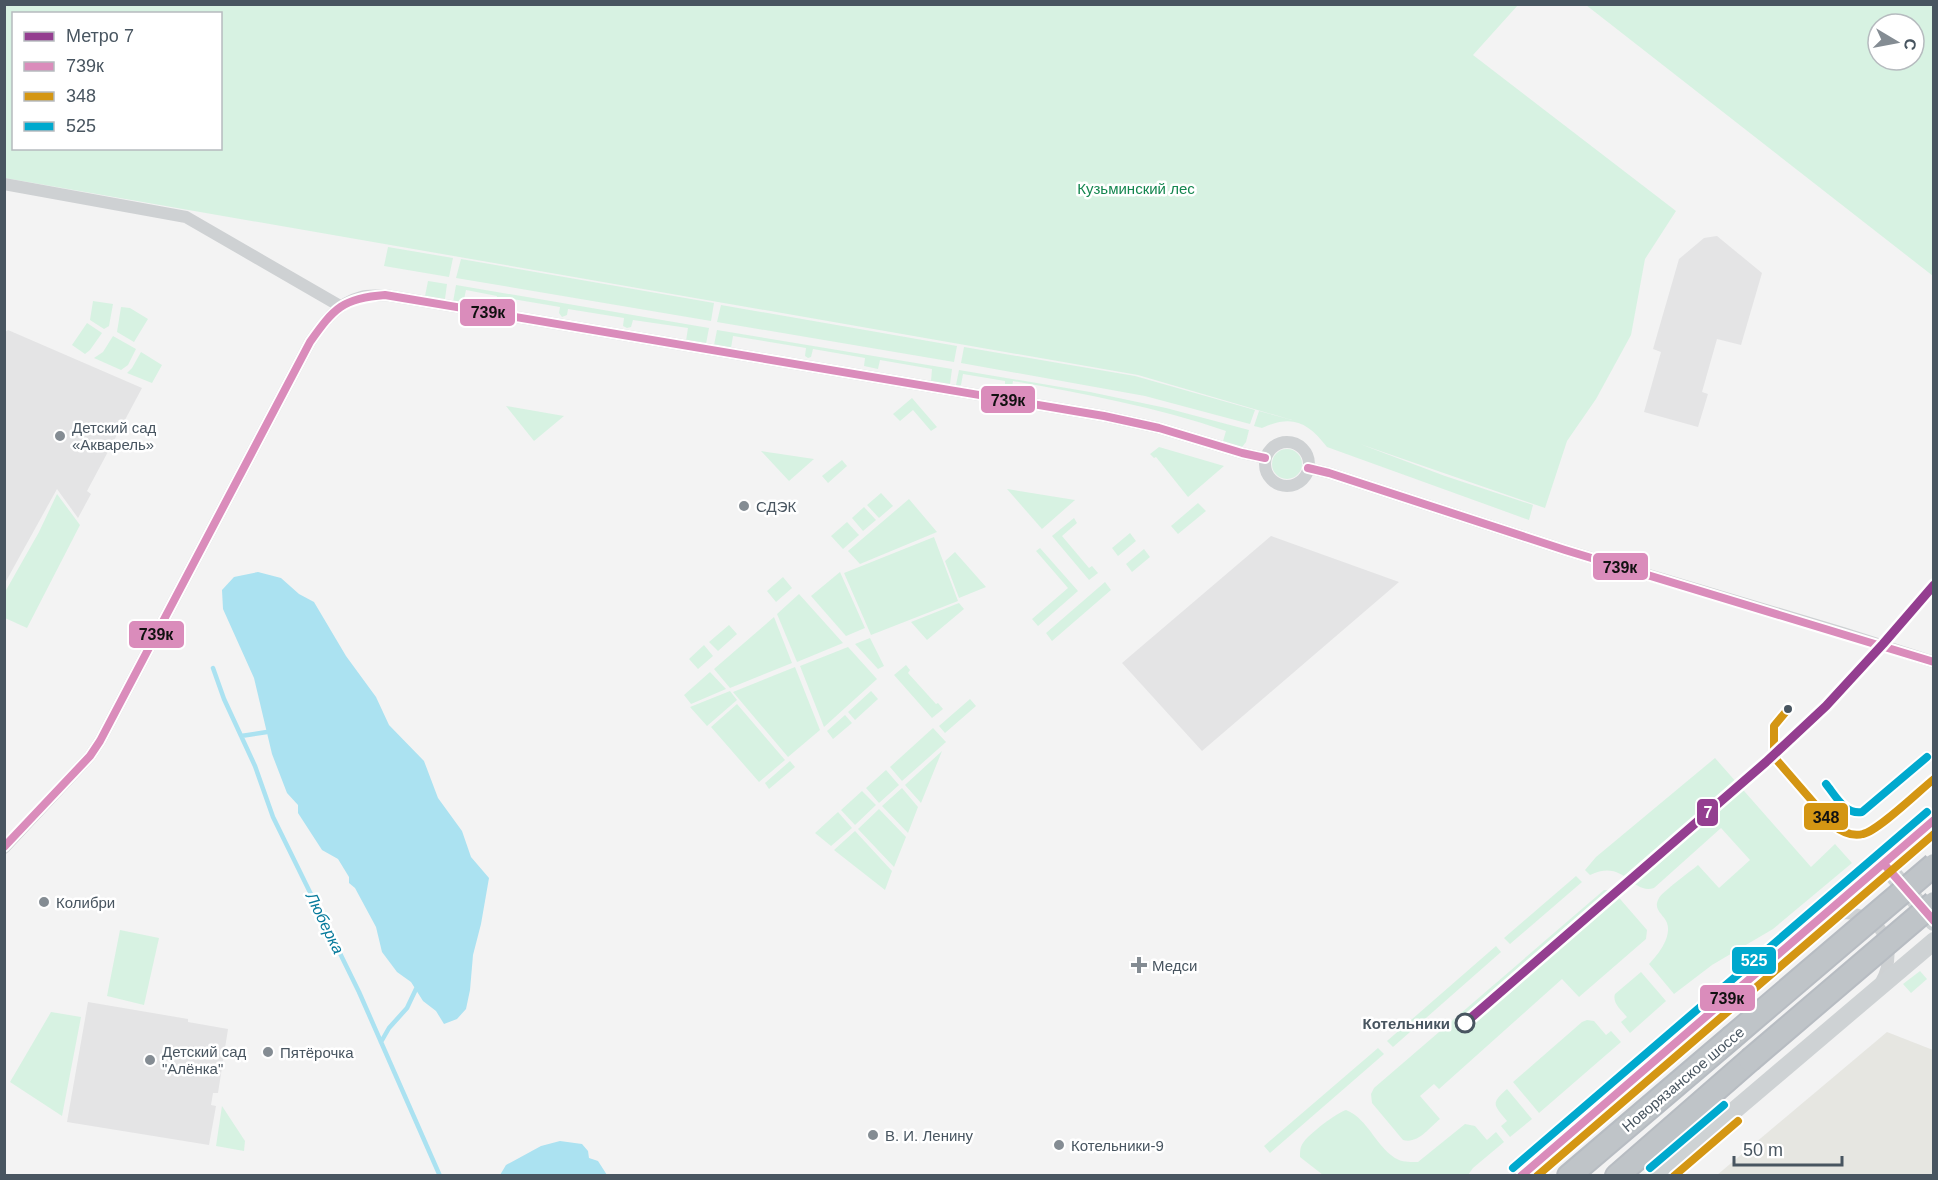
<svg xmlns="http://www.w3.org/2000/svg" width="1938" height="1180" font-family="Helvetica,sans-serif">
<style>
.commercial{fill:#e6e6e1}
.education{fill:#e4e4e5}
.green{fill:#d7f2e2;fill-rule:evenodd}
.water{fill:#abe2f1}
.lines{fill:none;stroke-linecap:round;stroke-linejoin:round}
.stream{stroke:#abe2f1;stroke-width:4.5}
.highway-casing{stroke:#b7bcc2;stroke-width:26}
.street{stroke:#ced1d3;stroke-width:12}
.secondary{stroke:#ced2d4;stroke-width:18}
.highway{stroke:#bfc4c8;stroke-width:22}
.highway-bridge-casing{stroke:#b7bcc2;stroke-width:26;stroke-linecap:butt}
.highway-bridge{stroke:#bfc4c8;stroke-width:22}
.bus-1-casing{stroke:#fff;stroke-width:12}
.bus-2-casing{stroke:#fff;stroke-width:12}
.bus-3-casing{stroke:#fff;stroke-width:12}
.bus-1{stroke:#da8cbb;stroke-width:8}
.bus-2{stroke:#d49613;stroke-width:8}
.bus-3{stroke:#00a9ce;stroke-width:8}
.metro-1-casing{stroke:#fff;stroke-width:14}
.metro-1{stroke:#943e90;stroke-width:9}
.poi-dot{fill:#848c93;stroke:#fff;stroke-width:2}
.bus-dot{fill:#485560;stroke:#fff;stroke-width:2}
.stop-dot{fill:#fff;stroke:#485560;stroke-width:3}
.labels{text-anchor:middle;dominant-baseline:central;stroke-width:5;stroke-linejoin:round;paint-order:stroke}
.park-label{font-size:15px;fill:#14864f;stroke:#fff}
.poi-label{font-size:15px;fill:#485560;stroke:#fff;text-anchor:start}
.stop-label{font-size:15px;font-weight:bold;fill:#485560;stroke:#fff;text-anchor:end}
.street-label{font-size:15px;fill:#485560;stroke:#fff}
.water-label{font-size:16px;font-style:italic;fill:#087b9c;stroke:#fff}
.line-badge{stroke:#fff;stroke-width:2}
.badge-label{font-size:16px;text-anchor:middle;font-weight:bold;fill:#fff}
.pale-badge-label{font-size:16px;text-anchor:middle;font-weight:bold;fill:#111}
</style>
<rect width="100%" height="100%" fill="#f3f3f3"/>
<path class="commercial" d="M1887 1032 1933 1050V1175H1717Z"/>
<path class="education" d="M1717 236 1762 273 1741 345 1717 339 1702 392 1708 394 1698 427 1644 412 1661 352 1653 349 1679 259 1704 238Z
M8 330 142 388 87 491 91 494 78 518 57 489 5 583 4 333Z
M1271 536 1399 582 1202 751 1122 663Z
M88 1002 188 1019V1022L228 1029 218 1093H213L211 1105 216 1106 209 1145 67 1122Z"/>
<path class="green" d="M4 5H1518L1473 55 1676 211 1645 259 1631 335 1596 399 1567 441 1545 508 1360 444 1445 476 1533 505 1529 520 1327 447C1308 422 1292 414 1262 428L1254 426 1259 411 1292 420 1138 375 5 178ZM14 14H220V148H14Z
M1586 5H1933V276ZM1878 24H1914V60H1878Z
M388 247 453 258 449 277 384 266Z
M461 259 714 303 711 321 456 278Z
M428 281 447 284 445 299 425 296Z
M456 285 709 328 706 344 686 341 688 328 633 320 631 327 627 328 623 326 624 318 568 309 567 315 562 317 559 313 560 307 506 298 505 304 500 306 496 303 497 296 466 290 463 304 453 302Z
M93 301 113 304 109 326 104 329 90 320Z
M721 305 957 346 954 362 717 322Z
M121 307 130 308 148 319 134 342 117 332Z
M87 323 102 333 90 350 85 354 72 345Z
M717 330 952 369 950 384 931 381 932 369 880 360 878 369 864 366 865 358 813 349 811 357 808 358 805 356 806 348 733 336 731 348 714 345Z
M113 336 136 349 128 365 121 370 94 358 103 352Z
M964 347 1135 376 1255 410 1250 424 1145 396 961 363Z
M141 352 162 365 152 383 127 373 132 368Z
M959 370 1090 392 1166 408 1249 430 1246 442 1242 447 1223 441 1226 431C1156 407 1085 394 1013 381L1012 387 1008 388 1005 386V381L963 374 961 385H956Z
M912 398 937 427 931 431 913 410 900 421 893 414Z
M506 406 564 416 534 441Z
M1159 447 1224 466 1188 497 1156 457 1154 458 1150 454Z
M1272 464a15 15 0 1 1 30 0a15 15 0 1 1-30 0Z
M761 451 814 459 789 481Z
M842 460 847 466 828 483 822 476Z
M1007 489 1075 500 1042 529Z
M881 493 893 506 879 518 867 505Z
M57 494 80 525 27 628 5 618V592L39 532Z
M909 499 937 532 860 564 848 551Z
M1198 503 1206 511 1178 534 1171 526Z
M864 507 876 520 863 531 852 518Z
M1074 518 1077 523 1062 536 1089 568 1092 566 1098 573 1089 580 1052 536Z
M847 522 859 535 843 549 831 536Z
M1130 533 1136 541 1118 556 1112 548Z
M934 537 958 601 871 635 844 573Z
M1040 548 1078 591 1038 626 1032 619 1068 588 1036 551Z
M1144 549 1150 557 1132 572 1126 564Z
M955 552 986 587 959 598 945 561Z
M840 572 865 628 846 636 811 596Z
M783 577 792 588 776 602 767 591Z
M1105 582 1111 590 1052 641 1046 633Z
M799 594 843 643 797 662 777 614Z
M959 603 964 609 927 640 911 622Z
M774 617 792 663 730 688 714 669Z
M729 625 737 634 718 651 709 642Z
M870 638 884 666 878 669 855 644Z
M704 645 713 656 698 669 689 659Z
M848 647 877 679 824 727 800 666Z
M906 665 910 670 908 673 936 704 938 703 943 709 932 718 894 675Z
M795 667 820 730 788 757 733 692Z
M710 672 726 689 691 704 684 695Z
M730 691 737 700 707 726 690 707Z
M871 691 878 699 855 720 848 712Z
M970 699 976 706 945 733 939 726Z
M737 704 785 760 759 782 711 727Z
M845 715 852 723 833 739 827 731Z
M933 728 946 742 902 781 890 767Z
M942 751 921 803 905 785Z
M1715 758 1811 867 1835 844 1852 863 1773 929 1712 965 1674 994 1649 964C1658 955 1672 937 1667 923 1664 914 1652 910 1659 898 1662 892 1691 871 1698 865L1719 888 1750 860 1721 828 1654 888C1631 895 1625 858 1590 875L1585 870 1596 857Z
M790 761 795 767 769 789 765 783Z
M886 770 899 785 879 803 866 788Z
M902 788 918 807 908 833 882 806Z
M862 791 876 805 855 825 841 810Z
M879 809 906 837 894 867 858 829Z
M838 812 852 828 831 846 815 833Z
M855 831 892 871 885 890 834 850Z
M1576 876 1582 882 1510 944 1504 938Z
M1604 890H1610L1614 892 1647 930 1646 939 1579 997 1562 979 1439 1089 1434 1084 1420 1096 1440 1119C1429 1128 1418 1144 1403 1140L1372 1103 1371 1094 1374 1088Z
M120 930 159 938 144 1005 107 996Z
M1496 946 1501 952 1393 1047 1387 1041Z
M1920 971 1927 979 1911 993 1903 984Z
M1641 972 1666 1001 1630 1033 1621 1022 1627 1017C1621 1010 1612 1003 1615 994Z
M51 1012 81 1017 62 1116 10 1082Z
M1587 1020 1594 1021 1606 1035 1611 1031 1621 1042 1539 1113 1513 1082 1582 1022Z
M1378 1048 1384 1054 1270 1153 1264 1146Z
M1507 1089 1532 1119 1510 1137 1501 1126 1507 1121C1494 1105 1490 1104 1507 1089Z
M222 1106 245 1141 244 1151 216 1146Z
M1346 1110C1369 1119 1377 1150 1399 1160 1404 1162 1412 1162 1418 1162L1465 1124 1475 1126 1487 1140 1496 1132 1504 1142 1473 1168 1468 1175H1323L1300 1157C1300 1152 1300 1147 1303 1143 1309 1134 1336 1113 1346 1110Z"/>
<path class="water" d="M258 572 281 578 299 594 314 602 346 656 376 697 389 725 424 761 438 798 462 831 471 857 489 878 481 924 473 955 470 990 466 1009 457 1019 444 1024 436 1011 423 1001 411 982 397 972 382 952 376 927 355 888 349 883V877L338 859 322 850 298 813V805L287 793 272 754 254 678 223 609 222 590 234 577Z
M560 1141 582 1144 588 1151 589 1158 598 1161 607 1175H500L506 1165 541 1146Z"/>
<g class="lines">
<path class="stream" d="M213 668 224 699 255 766 273 817 359 992 440 1176
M241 736 267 732
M381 1042 389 1028 407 1008 416 989"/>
<g class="highway-casing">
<path id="highway" d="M1569 1176 1731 1038
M1617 1176 1750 1060"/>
</g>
<path class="street" d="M4 184 186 217 340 306
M1265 464a22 22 0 1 1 44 0a22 22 0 1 1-44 0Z
M1308 468 1329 473 1565 550 1843 633 1934 662
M4 848 90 756 100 741 310 342C323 323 337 303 361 297 368 295 377 296 385 295L1104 416 1159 428 1242 453 1265 458
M1826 917C1871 901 1904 940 1881 982"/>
<path class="secondary" d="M1884 864 1934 922
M1520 1176 1934 820
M1657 1176 1934 941"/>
<use href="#highway" class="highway"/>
<g class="highway-bridge-casing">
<path id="highway-bridge" d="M1731 1038 1934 865
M1750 1060 1934 903"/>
</g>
<use href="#highway-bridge" class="highway-bridge"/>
<g class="bus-1-casing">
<path id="bus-1" d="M1308 468 1329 473 1565 550 1934 662
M4 847 90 756 100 741 310 342C334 308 343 298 385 295L1104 416 1159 428 1242 453 1265 458
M1884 864 1934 921
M1521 1176 1934 820"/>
</g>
<g class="bus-2-casing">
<path id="bus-2" d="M1789 708 1774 726V757L1833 825C1842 832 1852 837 1863 834 1878 831 1919 791 1934 779
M1537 1176 1934 834
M1674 1176 1738 1121"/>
</g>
<g class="bus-3-casing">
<path id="bus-3" d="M1826 784C1835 795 1845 815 1862 812L1927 757
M1513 1168 1927 812
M1650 1168 1724 1105"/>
</g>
<use href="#bus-1" class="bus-1"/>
<use href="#bus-2" class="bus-2"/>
<use href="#bus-3" class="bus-3"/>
<g class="metro-1-casing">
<path id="metro-1" d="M1465 1023 1766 762 1826 706 1883 644 1934 585"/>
</g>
<use href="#metro-1" class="metro-1"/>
</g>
<g class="poi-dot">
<circle cx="60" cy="436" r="6"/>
<circle cx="744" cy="506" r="6"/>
<circle cx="44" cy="902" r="6"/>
<path d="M1136 956h6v6h6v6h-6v6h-6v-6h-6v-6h6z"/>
<circle cx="268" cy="1052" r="6"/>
<circle cx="150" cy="1060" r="6"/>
<circle cx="873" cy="1135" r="6"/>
<circle cx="1059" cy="1145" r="6"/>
</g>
<circle class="bus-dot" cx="1788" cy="709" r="5"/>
<circle class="stop-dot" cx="1465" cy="1023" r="9"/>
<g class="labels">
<g class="park-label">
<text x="1136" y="188">Кузьминский лес</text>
</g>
<g class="poi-label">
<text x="72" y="427">Детский сад<tspan x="72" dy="17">«Акварель»</tspan></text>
<text x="756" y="506">СДЭК</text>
<text x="56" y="902">Колибри</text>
<text x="1152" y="965">Медси</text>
<text x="162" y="1051">Детский сад<tspan x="162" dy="17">"Алёнка"</tspan></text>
<text x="280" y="1052">Пятёрочка</text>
<text x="885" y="1135">В. И. Ленину</text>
<text x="1071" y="1145">Котельники-9</text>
</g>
<g class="stop-label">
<text x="1450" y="1023">Котельники</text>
</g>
<g class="street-label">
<text transform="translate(1683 1079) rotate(-40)">Новорязанское шоссе</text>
</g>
<g class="water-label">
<text transform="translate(325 923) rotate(64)">Люберка</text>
</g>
</g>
<g class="line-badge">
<rect x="459" y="298" width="57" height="29" rx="6" fill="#da8cbb"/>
<rect x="980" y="385" width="56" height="29" rx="6" fill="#da8cbb"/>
<rect x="1592" y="552" width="57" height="29" rx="6" fill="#da8cbb"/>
<rect x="128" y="620" width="57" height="29" rx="6" fill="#da8cbb"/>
<rect x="1696" y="798" width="23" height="29" rx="6" fill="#943e90"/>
<rect x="1803" y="802" width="46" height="29" rx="6" fill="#d49613"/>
<rect x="1731" y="946" width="46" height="29" rx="6" fill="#00a9ce"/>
<rect x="1699" y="984" width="57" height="28" rx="6" fill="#da8cbb"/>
</g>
<g class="badge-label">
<text x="1708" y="818">7</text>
<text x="1754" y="966">525</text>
</g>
<g class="pale-badge-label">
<text x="488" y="318">739к</text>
<text x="1008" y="406">739к</text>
<text x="1620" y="573">739к</text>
<text x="156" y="640">739к</text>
<text x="1826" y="823">348</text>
<text x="1727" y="1004">739к</text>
</g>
<rect width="1938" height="1180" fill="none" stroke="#485560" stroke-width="12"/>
<rect x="12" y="12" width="210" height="138" fill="#ffffff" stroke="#b6bbbf" stroke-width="1.5"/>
<rect x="24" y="32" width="30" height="9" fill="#943e90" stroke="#b6bbbf" stroke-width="1.5"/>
<text x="66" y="42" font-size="18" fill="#485560">Метро 7</text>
<rect x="24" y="62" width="30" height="9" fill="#da8cbb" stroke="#b6bbbf" stroke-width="1.5"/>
<text x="66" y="72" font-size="18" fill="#485560">739к</text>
<rect x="24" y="92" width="30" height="9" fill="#d49613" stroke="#b6bbbf" stroke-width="1.5"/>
<text x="66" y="102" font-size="18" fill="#485560">348</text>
<rect x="24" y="122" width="30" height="9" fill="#00a9ce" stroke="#b6bbbf" stroke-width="1.5"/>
<text x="66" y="132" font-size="18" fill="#485560">525</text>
<g transform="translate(1896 42) rotate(100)"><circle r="28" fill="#ffffff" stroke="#b6bbbf" stroke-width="1.5"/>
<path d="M0-4.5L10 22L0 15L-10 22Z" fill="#848c93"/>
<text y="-9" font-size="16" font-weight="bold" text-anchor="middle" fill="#485560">С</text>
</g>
<path d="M1734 1156v9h108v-9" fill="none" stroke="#485560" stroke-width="3"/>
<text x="1743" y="1156" font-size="18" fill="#485560" stroke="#ffffff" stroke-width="4.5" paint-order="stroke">50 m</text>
</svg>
